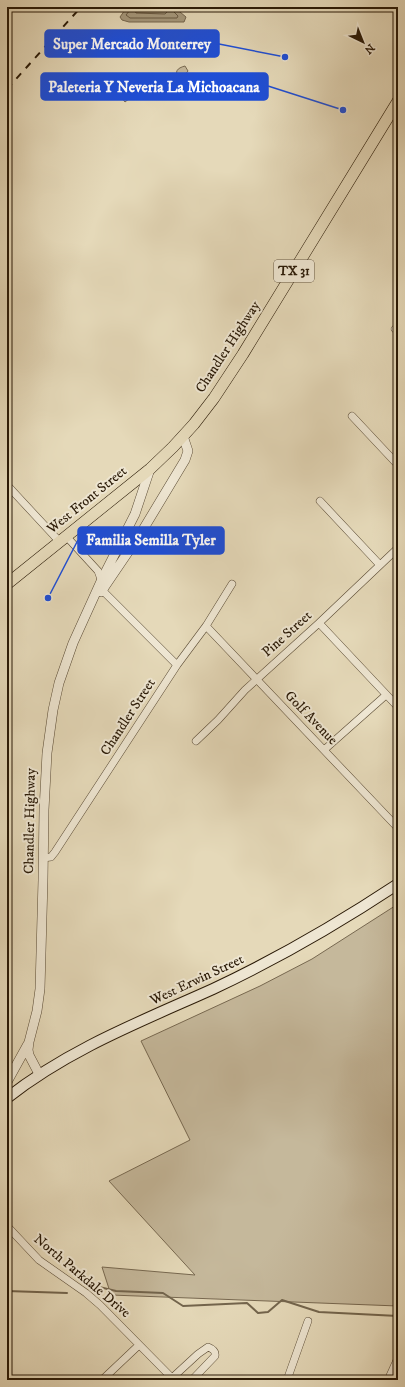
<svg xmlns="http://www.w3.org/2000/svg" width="405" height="1387" font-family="'IM FELL DW Pica',serif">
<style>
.green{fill:#c5b89b;stroke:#776850}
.water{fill:#a5987c;stroke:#73654d}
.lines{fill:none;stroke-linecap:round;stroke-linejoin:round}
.shore{stroke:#675841;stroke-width:1}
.stream{stroke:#73654d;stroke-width:2}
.minor-casing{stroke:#584933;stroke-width:8}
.tertiary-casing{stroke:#584933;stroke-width:10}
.secondary-casing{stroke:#291906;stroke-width:12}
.primary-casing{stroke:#291906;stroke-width:12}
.minor{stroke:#eee6d2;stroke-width:7}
.tertiary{stroke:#eee6d2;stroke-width:9}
.secondary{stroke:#eee6d2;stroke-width:10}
.primary{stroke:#e5d9b9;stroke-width:11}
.rail{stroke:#291906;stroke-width:2;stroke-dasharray:7 7;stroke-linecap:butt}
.labels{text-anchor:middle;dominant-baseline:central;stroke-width:4;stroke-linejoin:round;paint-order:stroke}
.shield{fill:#eee6d2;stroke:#645643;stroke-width:1}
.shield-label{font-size:13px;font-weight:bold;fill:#291906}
.street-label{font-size:14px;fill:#291906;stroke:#eee6d2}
.leader{fill:none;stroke:#1d4ed8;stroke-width:1.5}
.callout-dot{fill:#1d4ed8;stroke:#eee6d2;stroke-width:1.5}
.callout{fill:#1d4ed8;stroke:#1d4ed8;stroke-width:1.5}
.callout-label{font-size:15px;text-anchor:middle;font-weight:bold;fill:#fff}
</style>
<rect width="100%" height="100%" fill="#e5d9b9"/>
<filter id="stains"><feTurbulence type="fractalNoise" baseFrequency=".005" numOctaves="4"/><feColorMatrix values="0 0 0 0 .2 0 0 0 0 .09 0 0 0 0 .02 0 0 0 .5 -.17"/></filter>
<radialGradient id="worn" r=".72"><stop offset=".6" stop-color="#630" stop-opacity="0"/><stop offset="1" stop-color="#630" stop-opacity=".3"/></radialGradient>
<path class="green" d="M185 66 188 71 184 76 183 80 181 78H179C174 72 177 68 185 66Z
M126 84 135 94 125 102 117 92Z
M398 904V1306L111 1295 102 1267 195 1275 109 1181 190 1140 141 1041 260 986 312 959Z"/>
<path class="water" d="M127 7H174L186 17 184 22H129L122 20 120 17Z"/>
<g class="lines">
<path class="shore" d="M130 7V10L126 15 130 18H177L178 16 173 11 172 7
M135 7V11L136 13 165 14 167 12V7"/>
<path class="stream" d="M95 1286 116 1291 163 1293 183 1306 247 1303 258 1313 268 1312 282 1300 319 1312 398 1316
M7 1291 67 1293"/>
<g class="minor-casing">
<path id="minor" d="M395 329 398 332
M352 416 398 465
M7 485 59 541
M320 501 380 565
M66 536 98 571 102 582
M100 588 177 665
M319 623 398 707
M206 626 398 828
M196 741 218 720 245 690 319 623 398 548
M324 750 386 695
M43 858 51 857 55 852 177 665 206 626 232 584
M7 1226 39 1260 86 1293 100 1305 174 1380
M172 1378 198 1354 208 1347C213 1349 216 1351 215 1356L192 1380
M102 1380 139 1345
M287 1380 308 1321
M388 1380 398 1358"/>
</g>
<g class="tertiary-casing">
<path id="tertiary" d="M101 592 141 533 185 460 188 451 183 436
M39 1074 29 1055 28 1050 29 1042 37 1011 40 989 43 880 44 810 47 753 53 710 59 683 73 643 102 579 135 514 150 469
M7 1082 28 1044"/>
</g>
<g class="secondary-casing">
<path id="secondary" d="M7 1098C69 1049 142 1021 213 989 277 959 339 923 398 884"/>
</g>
<g class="primary-casing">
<path id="primary" d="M7 584 150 469 173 447 194 424 214 398 243 354 398 101"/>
</g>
<use href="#minor" class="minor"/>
<use href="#tertiary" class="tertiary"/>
<use href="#secondary" class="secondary"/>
<use href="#primary" class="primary"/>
<path class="rail" d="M7 89 81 7"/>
</g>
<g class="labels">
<rect class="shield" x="274" y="260" width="40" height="22" rx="3"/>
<g class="shield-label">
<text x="294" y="271">TX 31</text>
</g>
<g class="street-label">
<text transform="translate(228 347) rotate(-57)">Chandler Highway</text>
<text transform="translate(87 500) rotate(-39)">West Front Street</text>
<text transform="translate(287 634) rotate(-42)">Pine Street</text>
<text transform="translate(128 717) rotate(-57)">Chandler Street</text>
<text transform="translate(311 718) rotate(46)">Golf Avenue</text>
<text transform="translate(30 821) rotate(-89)">Chandler Highway</text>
<text transform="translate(197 980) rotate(-25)">West Erwin Street</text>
<text transform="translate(82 1276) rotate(40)">North Parkdale Drive</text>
</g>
</g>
<path class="leader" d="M285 57L219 44M343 110L268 86M48 598L78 540"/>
<g class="callout-dot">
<circle cx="285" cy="57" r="4"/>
<circle cx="343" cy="110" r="4"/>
<circle cx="48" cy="598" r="4"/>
</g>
<g class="callout">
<rect x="45" y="30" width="174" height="27" rx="4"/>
<rect x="41" y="73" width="227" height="27" rx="4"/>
<rect x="78" y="527" width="146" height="27" rx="4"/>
</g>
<g class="callout-label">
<text x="132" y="49">Super Mercado Monterrey</text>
<text x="154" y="92">Paleteria Y Neveria La Michoacana</text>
<text x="151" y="545">Familia Semilla Tyler</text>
</g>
<rect width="405" height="1387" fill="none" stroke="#e5d9b9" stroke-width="24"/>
<rect x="8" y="8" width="389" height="1371" fill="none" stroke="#291906" stroke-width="2"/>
<rect x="12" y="12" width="381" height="1363" fill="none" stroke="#291906"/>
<g transform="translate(363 42) rotate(137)" stroke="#eee6d2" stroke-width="3" paint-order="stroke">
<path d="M0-3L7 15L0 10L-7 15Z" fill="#291906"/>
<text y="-6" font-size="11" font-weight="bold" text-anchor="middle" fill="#291906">N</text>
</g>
<rect width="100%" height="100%" filter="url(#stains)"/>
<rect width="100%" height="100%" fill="url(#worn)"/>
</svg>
